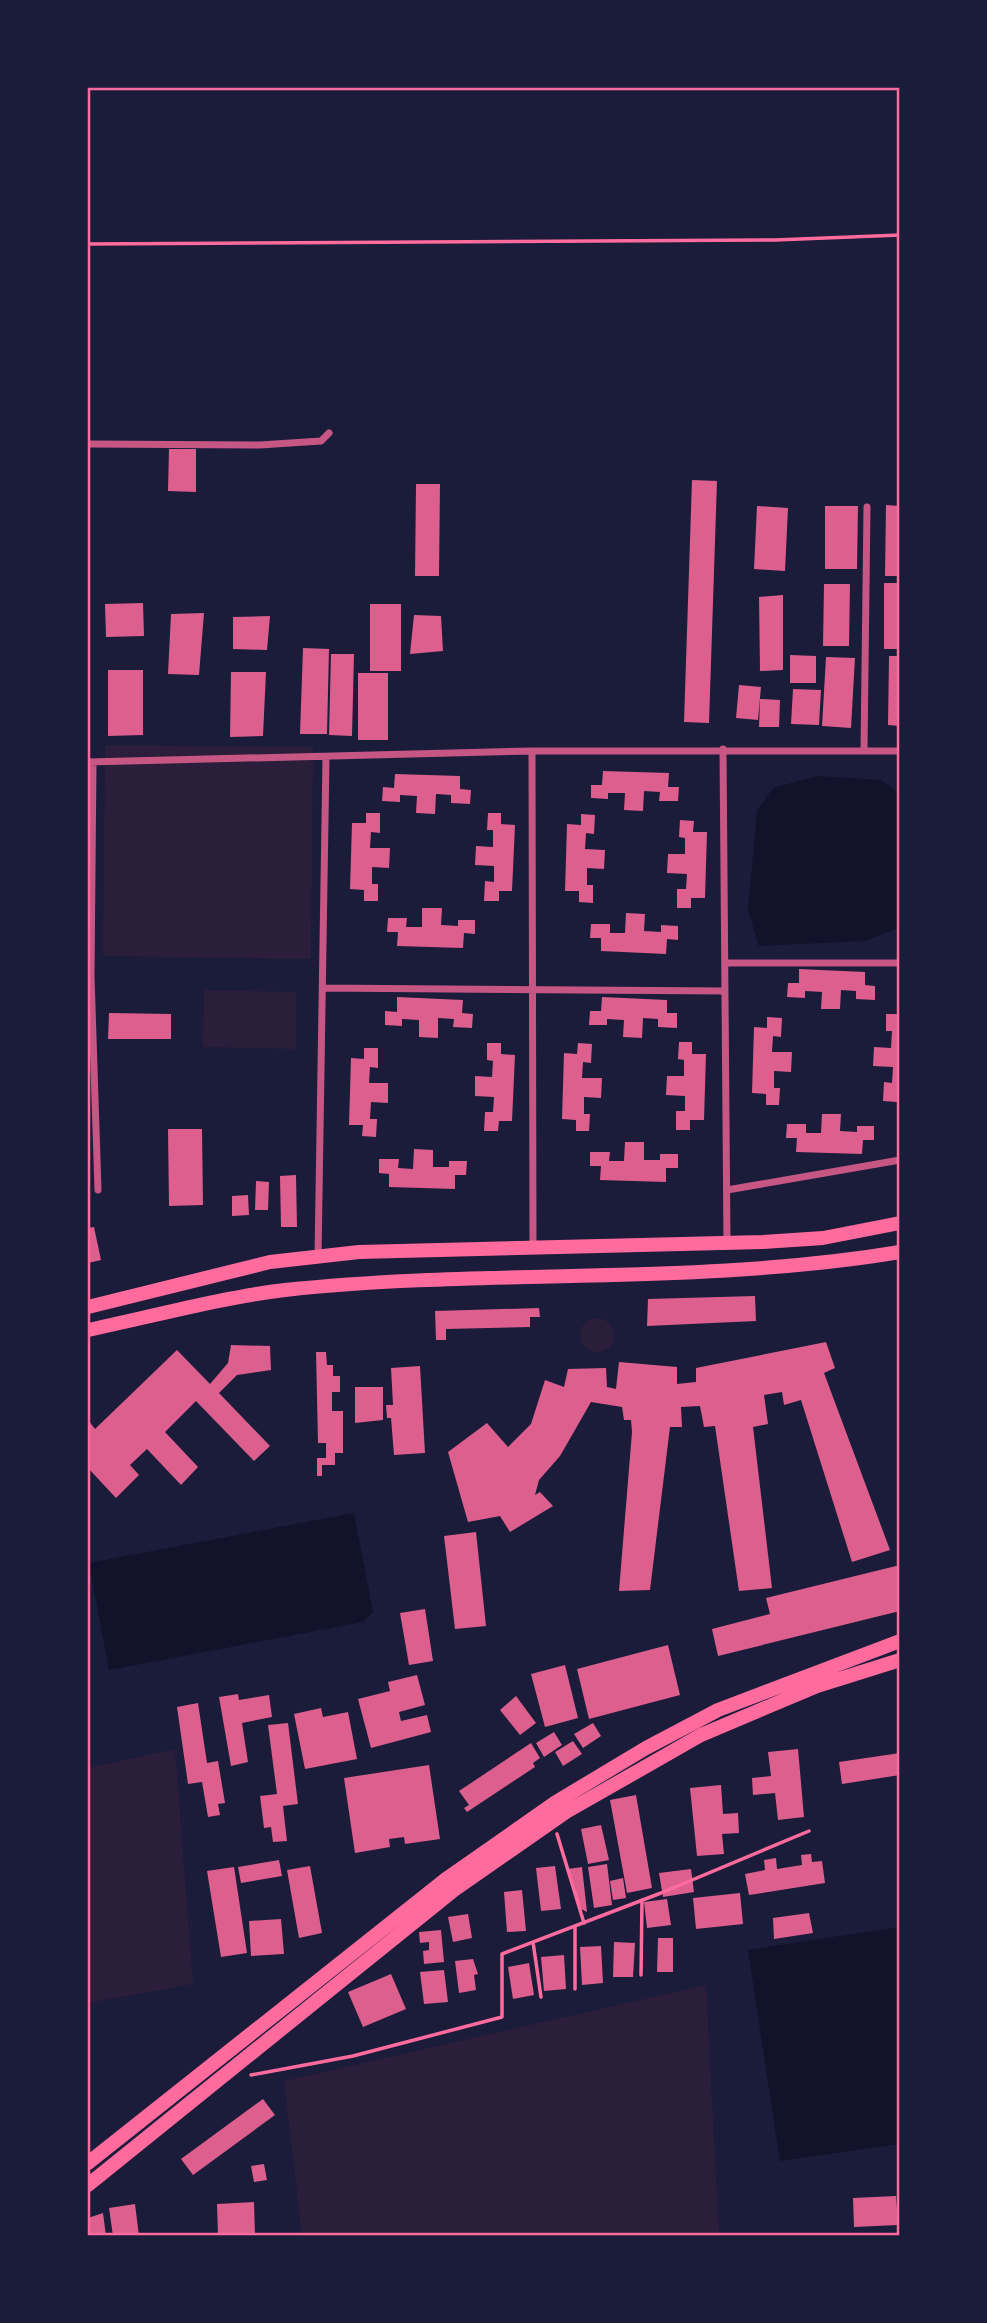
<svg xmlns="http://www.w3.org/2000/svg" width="987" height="2323" font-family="Barlow,sans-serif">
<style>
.green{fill:#2a1e3b}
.water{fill:#12122b}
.building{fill:#dd5f8e}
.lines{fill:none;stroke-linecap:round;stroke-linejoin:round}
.path{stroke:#ff6b9d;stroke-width:3.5}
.service{stroke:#c65784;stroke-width:5}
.minor{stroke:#c65784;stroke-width:7}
.secondary{stroke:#ff6b9d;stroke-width:14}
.neatline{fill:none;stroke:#ff6b9d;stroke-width:2.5}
</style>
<rect width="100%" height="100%" fill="#1b1b3a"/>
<path class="green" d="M105 745 313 747 311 959 103 956Z
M204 990 296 992V1049L203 1047Z
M580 1335a17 17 0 1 1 34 0a17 17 0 1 1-34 0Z
M175 1749 193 1984 88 2003V1768Z
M706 1985 719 2234 302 2235 284 2081Z"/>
<path class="water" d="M817 776 881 780 899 793V928L864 941 759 946 748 910 757 811 773 788Z
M354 1513 373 1612 363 1622 109 1670 89 1563Z
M899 1927V2144L780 2161 748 1950Z"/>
<path class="building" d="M169 449H196V492L168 491Z
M692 480 717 481 709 723 684 722Z
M416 484H440L439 576H415Z
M886 505 900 506V576H885Z
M757 506 788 508 785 571 754 569Z
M825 506H858L857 569H825Z
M884 583H900V649H884Z
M824 584H850L849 646H823Z
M783 595V670L760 671 759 597Z
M143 603 144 636 106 637 105 604Z
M370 604H401V671H370Z
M204 613 199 675 168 674 171 614Z
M414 615 441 616 443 651 410 654Z
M270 616 267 650 233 649V617Z
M303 648 329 649 327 734H300Z
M331 654H354L352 736 329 735Z
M790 655 816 656V683H790Z
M889 656H900V726L888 725Z
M826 657 855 658 851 728 822 726Z
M108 670H143V735L108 736Z
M231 672H266L263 736 230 737Z
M358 673H388V740H358Z
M739 685 761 687 758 720 736 718Z
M793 689 821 690 819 725 791 724Z
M760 699 780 700 779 727H759Z
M603 771 669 773 668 787H679L678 801H659L660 792 644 791 643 811 624 810 625 793H608V799L591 798V785H602Z
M395 774 460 776V789L471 790 470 804 451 803V795L436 794 435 814 416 813 417 796 400 795V802L382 801 383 787 394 788Z
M366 813H380V833L371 832 370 848H390L389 868 372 867V884H378V901H364V890L350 889 352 823H366Z
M488 813H501V824L515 825 512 891H499V901H484L485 881 494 882V866L475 865 476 846 493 847V830H487Z
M581 814 595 815 594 834 586 833 585 849 605 850 604 869 587 868V885H593V903L579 902V891H565L567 824 581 825Z
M680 820 694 821 693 832H707L705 898H691V908H677V889H686L687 874 667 873 668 854H685V838L679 837Z
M422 908H442L441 925 458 926V920H475V934L464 933 463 948 397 946 398 932H387L388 918H407L406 927H422Z
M626 913 645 914 644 931 661 932V925L678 926V940L667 939 666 954 601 951V938H590L591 924H610V933H625Z
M799 969 865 972V985L875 986V1000L856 999V991L841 990 840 1009H821L822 992 805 991V998L787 997 788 983H799Z
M397 997 463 1000 462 1013 473 1014 472 1028 453 1027 454 1019 438 1018V1038L419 1037V1020L402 1019V1026L385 1025V1011L397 1012Z
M602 997 667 1000V1013H677V1028L658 1027V1019L643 1018 642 1038 623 1037 624 1020 607 1019V1025H589L590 1011H601Z
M109 1013 171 1014V1039H108Z
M886 1014H900L897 1102 883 1101 884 1082 892 1083 893 1067 873 1066 874 1047 891 1048 892 1031H886Z
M767 1017 782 1018 781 1037 773 1036 772 1052H792L791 1072 774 1071V1088H780L779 1105H766V1094L752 1093 754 1027 767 1028Z
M679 1042H692V1054H706L704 1120H690V1130H676V1111H685V1096L666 1095 667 1076H684V1060L678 1059Z
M487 1043H501V1054L515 1055 512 1121H499L498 1131H484L485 1112H493L494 1097 475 1096V1076L492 1077 493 1061 487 1060Z
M578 1043 592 1044 591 1063 583 1062 582 1078H602L601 1098 584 1097V1114H590L589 1131H576V1120L562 1119 564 1053 577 1054Z
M364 1048H378V1068L370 1067 369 1083H388V1103L371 1102 370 1119H377L376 1137 362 1136 363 1125H349L351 1058 364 1059Z
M822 1114H841L840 1131 857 1132V1126H874V1140H863L862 1154 796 1152 797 1138H786L787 1124H806V1133H821Z
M168 1129H202L203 1205 169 1206Z
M625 1142H644V1160H660V1154H678V1168H666V1182L600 1180 601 1166H590V1152H610L609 1161H624Z
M414 1149 433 1150V1167H449V1161H467L466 1175H455V1189L389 1187V1174L379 1173V1159H399L398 1168 413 1169Z
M296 1175 297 1227H281L280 1176Z
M256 1181 269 1182 268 1210H255Z
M248 1195 249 1215 232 1216V1196Z
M94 1227 101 1260 88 1263V1228Z
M755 1296 756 1321 647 1326 648 1299Z
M539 1308 540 1317H530V1327L446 1329V1340H436L435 1311Z
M826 1342 835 1368 824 1373 890 1550 852 1562 801 1400 784 1405 782 1392 764 1395 768 1424 753 1427 772 1588 739 1591 715 1426 704 1427 700 1406 681 1407 682 1427H670L650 1590 619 1591 632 1432 631 1420H624L622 1407 591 1402 560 1456 539 1480 535 1495 540 1492 553 1506 510 1532 500 1516 468 1522 448 1452 487 1423 508 1447 531 1424 545 1380 564 1387 568 1369 606 1368 607 1387 616 1389 619 1362 677 1367V1384L696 1382V1368Z
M231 1345 270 1346 271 1370 237 1375 219 1393 270 1446 254 1461 196 1401 165 1432 198 1467 181 1485 147 1449 130 1465 139 1475 116 1498 88 1468V1420L95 1429 177 1350 210 1384 228 1363Z
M316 1352H326L327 1365H333V1376H340V1392H332V1411H343V1453H335V1465H322V1476H317V1458H326V1443H318Z
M420 1366 425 1453 394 1455 391 1418H387L386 1405H393L391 1368Z
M355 1387H383V1420L355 1423Z
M476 1532 486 1626 455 1629 444 1536Z
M900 1565V1611L718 1656 712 1629 770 1614 766 1598Z
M425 1609 433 1661 409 1665 400 1613Z
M668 1645 680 1695 589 1719 577 1669Z
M565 1665 578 1718 545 1727 531 1674Z
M417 1675 425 1705 399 1712 401 1721 427 1715 431 1732 371 1748 358 1699 390 1691 388 1682Z
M238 1694 239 1700 269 1695 272 1717 242 1723 248 1762 231 1766 219 1697Z
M516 1696 536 1723 520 1735 500 1710Z
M198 1703 207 1763 218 1761 225 1803 218 1804 220 1815 208 1817 202 1782 188 1784 177 1707Z
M321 1708 323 1717 348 1712 357 1759 305 1769 294 1714Z
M288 1723 298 1804 283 1806 287 1841 273 1842 271 1827 264 1828 260 1796 277 1794 268 1725Z
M593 1723 601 1736 583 1748 574 1734Z
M554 1732 562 1745 544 1757 536 1743Z
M573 1741 582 1754 563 1766 555 1752Z
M531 1743 540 1758 533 1763 535 1767 467 1812 464 1808 469 1805 459 1791Z
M798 1749 804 1817 778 1820 775 1793 753 1795 752 1778 771 1776 768 1752Z
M900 1753V1775L842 1784 839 1762Z
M429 1765 440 1839 405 1844 404 1837 389 1839 390 1847 355 1853 344 1778Z
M721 1785 723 1814 738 1813 739 1833 722 1834 724 1854 697 1856 690 1788Z
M636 1795 652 1888 627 1893 610 1800Z
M601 1825 609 1860 588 1864 581 1829Z
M811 1854 812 1862 822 1861 825 1883 749 1895 745 1874 765 1870 764 1860 776 1858 777 1869 802 1865 801 1855Z
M279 1860 282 1876 241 1883 238 1867Z
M607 1864 612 1905 594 1908 588 1867Z
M310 1866 322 1933 299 1938 287 1870Z
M555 1866 561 1909 541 1911 536 1868Z
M234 1867 247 1953 221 1957 207 1871Z
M582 1867 587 1912 581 1909 568 1869Z
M691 1869 694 1892 663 1897 659 1873Z
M623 1878 626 1898 613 1900 610 1881Z
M522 1890 526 1931 507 1932 504 1892Z
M740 1893 743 1924 696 1929 693 1898Z
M667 1899 671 1925 647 1928 644 1902Z
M809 1913 813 1933 774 1939 773 1918Z
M468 1914 472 1938 453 1942 448 1917Z
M281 1919 284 1954 251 1956 249 1921Z
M441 1930 444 1962 424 1964 423 1951 429 1950V1942L420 1943 419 1932Z
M658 1938H673V1972H657Z
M614 1942 635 1943 633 1977H613Z
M601 1946 603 1983 582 1985 580 1947Z
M564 1955 566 1989 544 1991 541 1957Z
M473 1959 478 1974 474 1975 476 1990 459 1993 455 1961Z
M529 1963 534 1995 513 1999 508 1967Z
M444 1970 448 2002 424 2004 420 1972Z
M391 1974 406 2009 363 2027 348 1992Z
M263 2099 275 2115 193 2175 181 2159Z
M264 2164 267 2180 254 2182 251 2166Z
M896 2196 898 2225 854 2227 853 2198Z
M254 2202 255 2236H218L217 2204Z
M135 2204 139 2236H113L109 2208Z
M103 2213 106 2236H88V2218Z"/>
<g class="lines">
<path class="path" d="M88 244 775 240 900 235
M557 1834 584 1923
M533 1942 541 1997
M641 1975 642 1900
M575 1989V1926
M251 2075 353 2056 502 2017V1954L661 1893 809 1831"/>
<path class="service" d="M896 2236 900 2235"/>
<path class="minor" d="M88 444 260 445 321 441 329 433
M723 749 727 1243
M864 750 867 507
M532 751 533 1248
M88 762 532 751H900
M93 762 91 976 98 1190
M725 963H900
M323 988 725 991
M727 1190 900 1160
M318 1256 326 758"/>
<path class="secondary" d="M88 1307 270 1262 359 1252 763 1242 823 1238 900 1223
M88 1330C150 1317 223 1297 285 1290 489 1268 696 1286 900 1252
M88 2163 446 1879 556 1802 646 1748 718 1710 900 1641
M88 2185 454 1890 566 1812 701 1735 817 1686 900 1660"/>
</g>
<rect width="987" height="2323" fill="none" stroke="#1b1b3a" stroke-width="178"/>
<rect x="89" y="89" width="809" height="2145" class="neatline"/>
</svg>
